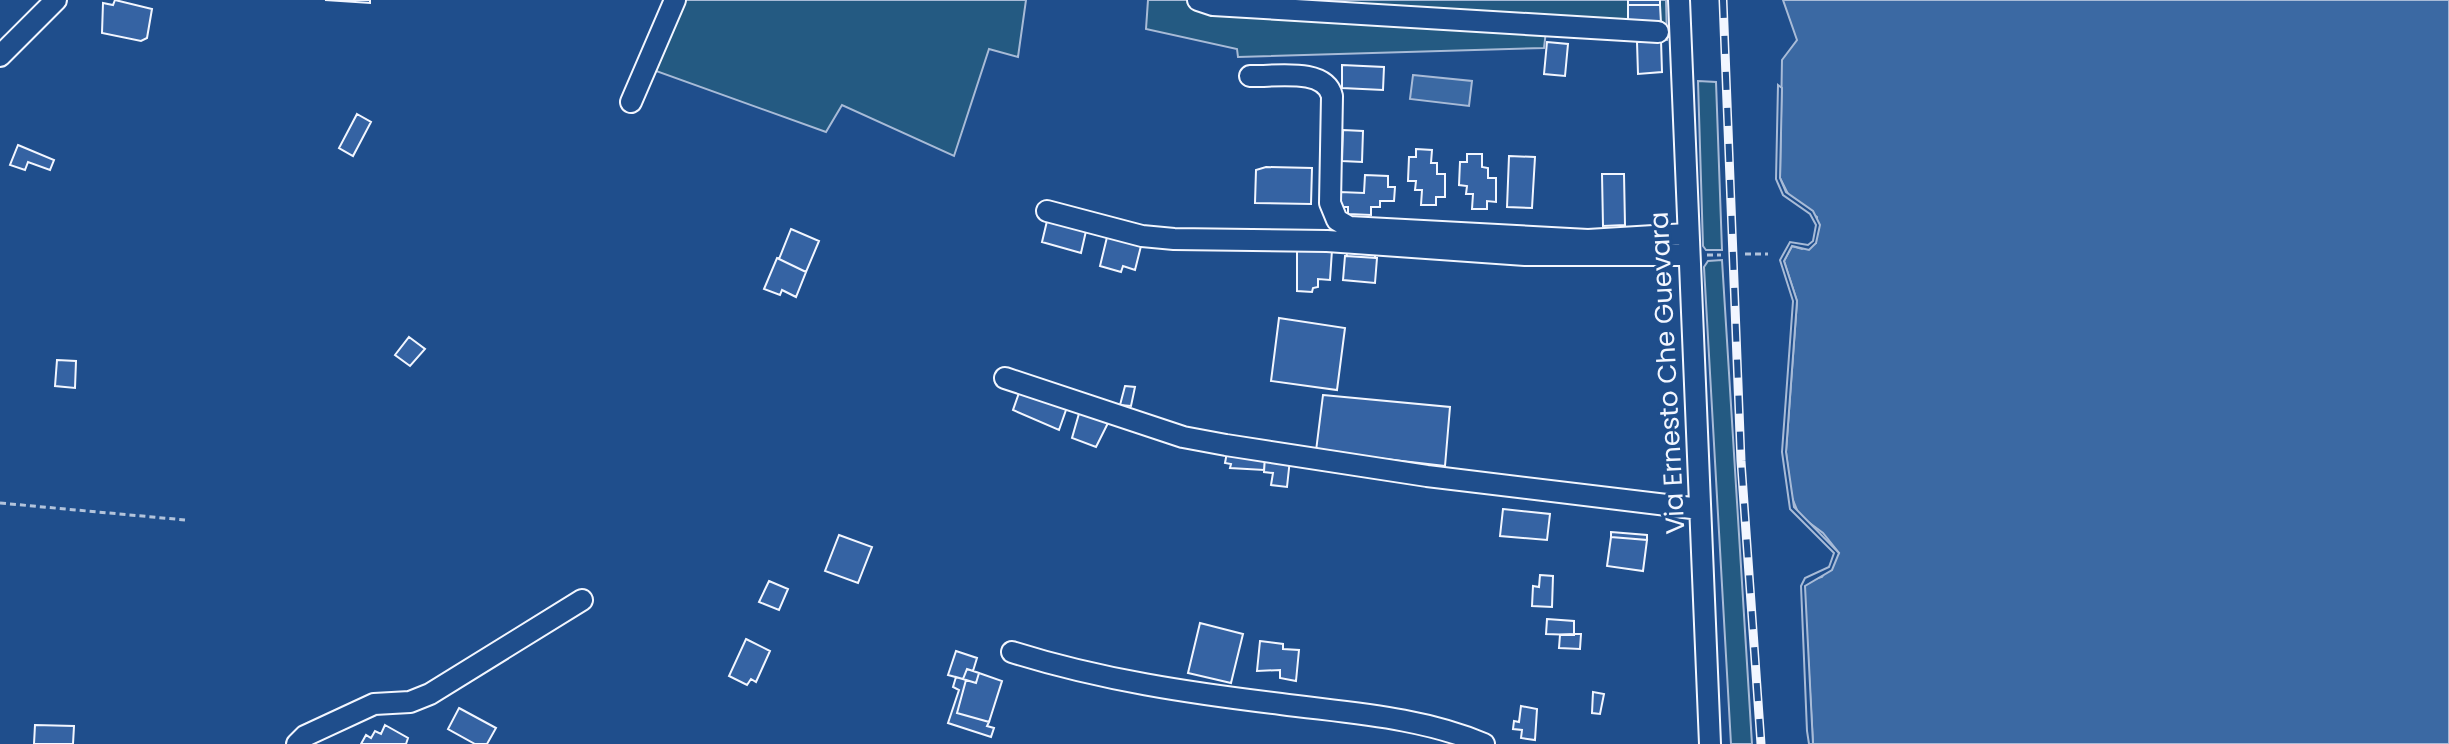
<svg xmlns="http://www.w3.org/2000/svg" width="2449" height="744" font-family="Poppins,sans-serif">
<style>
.green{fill:#245a82;stroke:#a8bbd7;stroke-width:2}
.water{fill:#3b69a3;stroke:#a8bbd7;stroke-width:2}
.pier{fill:#1f4e8c;stroke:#a8bbd7;stroke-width:2}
.building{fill:#3563a3;stroke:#f2f6ff;stroke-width:2}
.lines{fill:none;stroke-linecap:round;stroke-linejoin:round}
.minor-casing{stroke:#f2f6ff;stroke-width:24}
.path{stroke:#b3c4dc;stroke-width:3;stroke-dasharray:6 4;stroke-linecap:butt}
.minor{stroke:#1f4e8c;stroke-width:20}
.rail-casing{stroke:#f2f6ff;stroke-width:9}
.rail{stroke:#1f4e8c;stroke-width:6;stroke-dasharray:18;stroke-linecap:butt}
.labels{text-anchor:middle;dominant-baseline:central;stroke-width:6;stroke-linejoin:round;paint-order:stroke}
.street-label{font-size:26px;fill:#f2f6ff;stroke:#1f4e8c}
</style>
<rect width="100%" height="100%" fill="#1f4e8c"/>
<path class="green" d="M684 0H1026L1018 57 989 49 954 156 842 105 826 132 656 71Z
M1148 0H1666L1667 40 1546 31 1544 48 1238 57 1237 49 1146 29Z
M1698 81 1716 82 1722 250H1706L1703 246Z
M1722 260 1752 744H1731L1704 267 1708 261Z"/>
<path class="water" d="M1783 0H2449V744H1813L1804 586 1807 581 1822 577 1839 553 1823 533 1799 515 1791 495 1786 452 1797 301 1784 261 1792 246 1802 249 1816 243 1817 217 1790 198 1780 178 1782 60 1797 40Z
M1413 75 1472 81 1469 106 1410 99Z"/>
<path class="pier" d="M1778 85 1782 88 1780 178 1786 192 1813 211 1820 225 1816 243 1809 250 1792 246 1784 261 1797 301 1786 452 1794 507 1839 553 1832 570 1805 586 1813 744H1809L1807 731 1801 586 1805 578 1829 567 1834 553 1790 509 1782 452 1793 301 1780 260 1790 242 1808 245 1813 241 1816 225 1810 214 1783 195 1776 179Z"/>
<path class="building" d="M115 0 152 9 147 38 141 41 102 33 103 3 113 5Z
M325 0H370V3Z
M1628 0H1660V5H1628Z
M1628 5H1660L1661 23H1628Z
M1661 40 1662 72 1638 74 1637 42Z
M1547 42 1568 44 1565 76 1544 74Z
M1342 65 1384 67 1383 90 1342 88Z
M357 114 371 122 353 156 339 148Z
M1343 130 1363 131 1362 162 1342 161Z
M18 145 54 160 50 170 28 162 25 170 10 165Z
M1416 149 1432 150 1431 163H1437V174H1445V197H1436V205H1421L1422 190H1415L1416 181H1408L1409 157H1416Z
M1467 154H1482V167L1488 168V178H1496V202L1487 201V209H1472L1473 194H1466L1467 186 1459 185 1460 162H1467Z
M1509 156 1535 157 1532 208 1507 207Z
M1266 167 1312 168 1311 204 1255 203 1256 170Z
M1602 174H1624L1625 225 1603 226Z
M1365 175 1388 176V187H1395L1394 201H1380V207H1371V215L1348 214V207H1339L1340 192 1364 193Z
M1047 221 1086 231 1081 253 1042 242Z
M791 229 819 241 806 272 779 259Z
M1108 233 1142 242 1135 270 1123 266 1121 272 1100 266Z
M1297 248 1332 250 1330 280 1318 279V287L1313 288 1312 292 1297 291Z
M1346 250 1375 253V258L1347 256Z
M1345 256 1377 258 1375 283 1343 280Z
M777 258 806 272 796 297 782 290 780 295 764 289Z
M1279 318 1345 328 1337 390 1271 381Z
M409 337 425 349 410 366 395 355Z
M57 360 76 361 75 388 55 386Z
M1125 386 1135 387 1131 406 1120 405Z
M1020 390 1067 407 1059 430 1013 410Z
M1323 395 1450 407 1445 466 1316 451Z
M1080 410 1109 421 1096 447 1072 438Z
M1227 452 1265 456 1264 470 1230 468 1231 464 1225 463Z
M1265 456 1290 459 1287 487 1271 485 1273 473 1264 472Z
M1503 509 1550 514 1547 540 1500 536Z
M1611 532 1647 535V540L1611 537Z
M839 535 872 547 858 583 825 571Z
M1611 537 1647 540 1643 571 1607 566Z
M1540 575 1553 576 1552 607 1532 606 1533 586 1539 587Z
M769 581 788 589 779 610 759 602Z
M1547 619 1574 621V635L1546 634Z
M1200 623 1243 634 1231 683 1188 673Z
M1574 634H1581L1580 649 1559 648 1560 635Z
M746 639 770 651 756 682 751 679 747 685 729 676Z
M1260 641 1283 644V649L1299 650 1296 681 1280 678V670L1257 671Z
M956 651 977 658 973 671 967 669 963 679 948 675Z
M967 669 979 673 976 683 963 679Z
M979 673 1002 681 989 722 957 713 966 680 976 683Z
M956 677 966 680 957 713 989 722 987 726 994 728 991 737 948 723 959 690 953 687Z
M1593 692 1604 694 1600 714 1592 713Z
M1521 706 1537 709 1535 740 1521 738 1522 730 1513 729 1514 721 1519 722Z
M459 708 496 728 487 744H475L448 729Z
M35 725 74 726 73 744H34Z
M385 725 408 738 406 744H361L366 735 371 738 375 731 381 734Z"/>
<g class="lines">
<g class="minor-casing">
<path id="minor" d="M1198 0 1213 5 1658 32
M1679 0 1710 744
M0 56 56 0
M1250 76C1274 77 1325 67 1332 96L1330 203 1337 220 1349 227 1588 240 1687 234
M631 102 675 0
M1047 211 1142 236 1174 239 1327 241 1525 255H1688
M1005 378 1183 437 1226 445 1427 476 1700 509
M1012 652C1101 680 1190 693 1281 704 1349 713 1421 717 1484 744
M297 744 305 736 374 704 410 702 430 694 582 600"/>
</g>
<path class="path" d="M1745 254H1768
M1707 255H1721
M0 503 185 520"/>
<use href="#minor" class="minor"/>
<g class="rail-casing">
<path id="rail" d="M1723 0 1741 461 1761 744"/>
</g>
<use href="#rail" class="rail"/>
</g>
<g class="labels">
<g class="street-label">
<text transform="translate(1667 373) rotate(-93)">Via Ernesto Che Guevara</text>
</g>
</g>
</svg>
